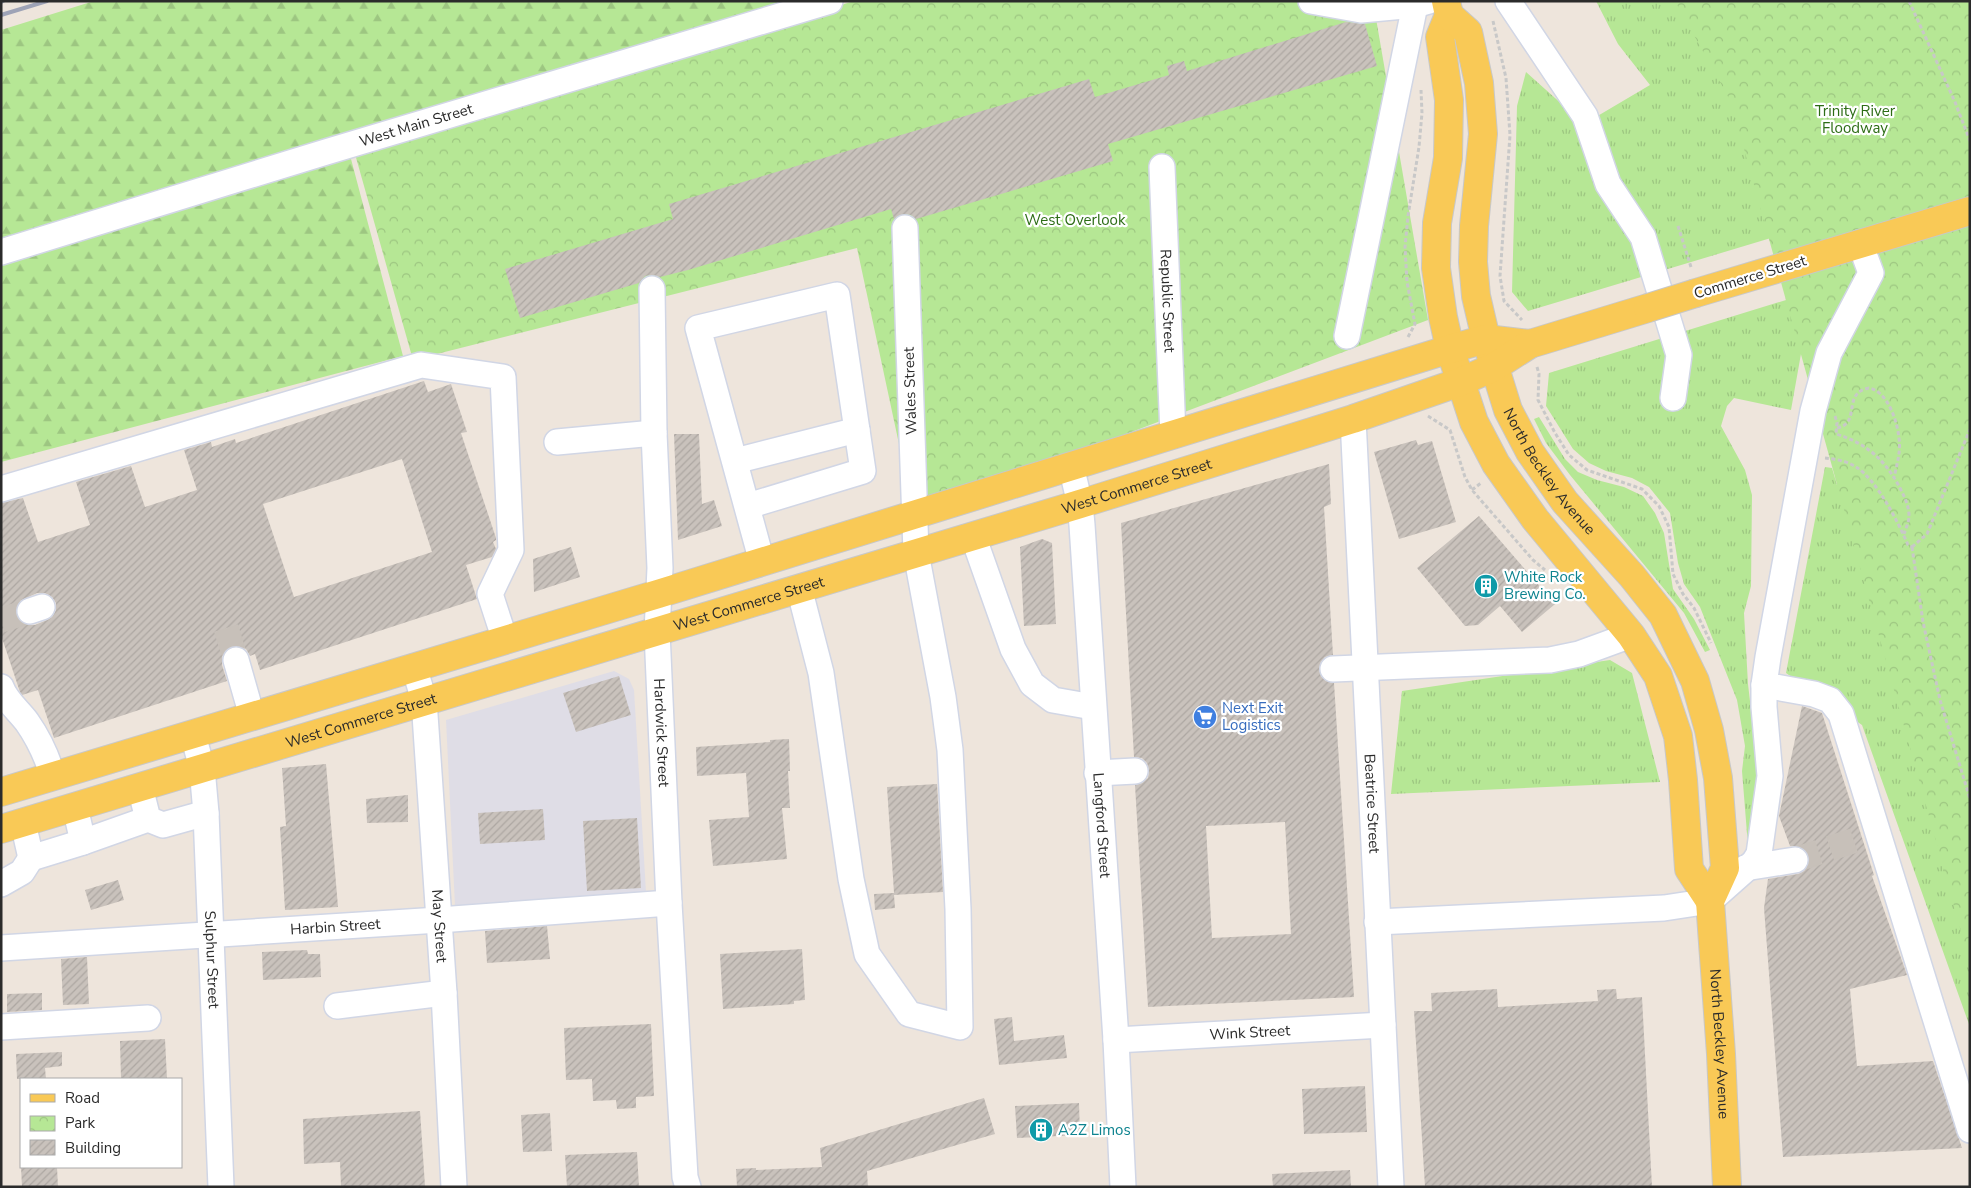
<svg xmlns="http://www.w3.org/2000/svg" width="1971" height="1188" font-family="'Nunito Sans',sans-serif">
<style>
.industrial{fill:#dfdde6}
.grass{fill:url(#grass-tufts)}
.forest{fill:url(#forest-firs)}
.park{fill:url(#park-crowns)}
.building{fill:url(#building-hatch);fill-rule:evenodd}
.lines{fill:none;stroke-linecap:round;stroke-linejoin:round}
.minor-tunnel{stroke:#c7c0b9;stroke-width:25;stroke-dasharray:25 12;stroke-linecap:butt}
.minor-casing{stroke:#d1d6e5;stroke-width:28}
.major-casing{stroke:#c8c8c8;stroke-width:30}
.path{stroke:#c8c8c8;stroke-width:3;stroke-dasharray:4 2.5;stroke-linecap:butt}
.minor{stroke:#fff;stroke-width:25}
.major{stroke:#f9c956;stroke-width:28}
.rail{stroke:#9ea3b6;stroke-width:4}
.major-bridge-casing{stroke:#c8c8c8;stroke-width:30;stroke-linecap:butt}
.major-bridge{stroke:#f9c956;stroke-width:28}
.labels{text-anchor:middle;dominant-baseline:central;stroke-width:4.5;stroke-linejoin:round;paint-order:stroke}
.park-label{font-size:15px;fill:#2d6d16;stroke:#fff}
.street-label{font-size:15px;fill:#2b2b2b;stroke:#fff}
.culture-label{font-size:15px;fill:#0d838f;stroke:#fff;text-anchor:start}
.shop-label{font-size:15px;fill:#366cbe;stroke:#fff;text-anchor:start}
</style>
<defs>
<pattern id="grass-tufts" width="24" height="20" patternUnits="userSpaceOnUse" patternTransform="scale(1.25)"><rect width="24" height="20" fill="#b6e795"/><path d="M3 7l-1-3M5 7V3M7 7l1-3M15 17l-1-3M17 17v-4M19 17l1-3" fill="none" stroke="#9dc681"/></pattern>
<pattern id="forest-firs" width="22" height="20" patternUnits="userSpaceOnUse" patternTransform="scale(1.25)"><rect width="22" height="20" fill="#b6e795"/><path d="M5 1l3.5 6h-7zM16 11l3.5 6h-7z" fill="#9dc681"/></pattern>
<pattern id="park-crowns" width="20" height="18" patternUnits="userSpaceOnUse" patternTransform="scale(1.25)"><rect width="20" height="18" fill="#b6e795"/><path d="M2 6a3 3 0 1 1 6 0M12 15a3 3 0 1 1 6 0" fill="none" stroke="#9dc681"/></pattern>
<pattern id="building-hatch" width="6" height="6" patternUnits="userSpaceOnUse" patternTransform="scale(1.25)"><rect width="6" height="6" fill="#c9c2bc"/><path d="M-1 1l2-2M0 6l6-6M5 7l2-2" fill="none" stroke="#ada7a2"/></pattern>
</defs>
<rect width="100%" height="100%" fill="#eee5dc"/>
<path class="industrial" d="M614 671 629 679 634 690 646 892 455 906 446 720Z"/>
<path class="grass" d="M1596 1H1904L1831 220 1528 311 1512 292 1517 106 1526 72 1584 124 1650 85 1618 44Z
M1970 243V1027L1862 725 1786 673 1825 467 1832 468 1837 485Z
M1812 292 1791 410 1734 398 1727 406 1721 426 1745 470 1752 495 1751 586 1744 613 1748 684 1759 779 1748 846 1742 771 1745 746 1737 700 1700 607 1684 584 1678 563 1670 513 1649 487 1632 478 1606 471 1589 463 1573 449 1546 406 1549 373Z
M1539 417 1565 459 1578 472 1597 480 1624 487 1643 496 1655 513 1664 533 1673 589 1694 619 1710 650 1705 652 1684 613 1570 475 1546 443 1534 419Z
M1610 660 1632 673 1660 782 1391 794 1402 691Z"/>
<path class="forest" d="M94 1H791L346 140 403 356 1 462V30Z"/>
<path class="park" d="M854 1H1373L1428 320 914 514 857 248 413 360 355 154Z
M1675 1H1970V964L1731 102Z"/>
<path class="building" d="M1346 22 1365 24 1377 66 1108 144 1113 161 916 219 911 215 905 214 898 216 894 219 891 209 688 270 660 277 652 275 645 276 639 283 520 318 505 269 673 219 669 204 1089 79 1095 97 1169 75 1167 66 1184 61 1187 71Z
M424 381 428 392 451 384 467 432 461 433 496 538V540L493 542 496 549 492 557 466 565 477 599 260 670 255 654 250 656 246 649 240 646H232L225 650 222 657V665L227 681 54 738 38 690 22 695 20 692 1 635V503L23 498 38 542 90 525 76 482 131 466 145 507 197 490 184 450 211 442 212 447 235 439 236 443ZM402 459 432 552 294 597 263 504ZM37 593H45L52 597 56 603V610L52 617 47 620 35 625H27L20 621 17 616 16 608 20 601Z
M674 434H699L702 504 714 500 722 526 678 540Z
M1416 440 1418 445 1432 441 1456 522 1399 539 1374 452Z
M1329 464 1331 504 1324 507 1333 655 1325 657 1321 662 1319 669 1321 676 1326 681 1334 683 1354 997 1148 1007 1135 785 1142 783 1148 778 1149 770 1147 763 1142 758 1134 757 1121 523ZM1285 822 1291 934 1212 938 1206 826Z
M1479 516 1555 604 1522 632 1500 606 1478 625 1465 626 1417 568Z
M1042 539 1052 543 1056 624 1024 626 1020 547Z
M571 547 580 577 534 592 533 559Z
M619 676 631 715 576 732 563 693Z
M1802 706 1822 713 1874 875 1872 876 1907 975 1850 989 1857 1066 1933 1061 1962 1148 1783 1157 1764 908 1768 879 1798 874 1804 871 1809 865V857L1806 851 1800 846H1790L1779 816Z
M789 739 790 771H788L790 808H782L787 859 713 866 709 820 749 817 746 773 697 776 696 747 770 742V740Z
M326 764 338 907 285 910 280 827 286 826 282 768Z
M937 784 943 892 894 895 895 908 875 910 874 894 894 893 887 787Z
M408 795V822L367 823 366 799Z
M543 809 545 840 480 844 478 813Z
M637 818 641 888 587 891 583 821Z
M118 880 124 900 91 910 85 890Z
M547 926 550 959 487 963 485 931Z
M802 949 805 1000 794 1001V1004L723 1009 720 954Z
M307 950 308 954H320L321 977 263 980 262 952Z
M87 957 89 1004 63 1005 61 959Z
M1497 989 1498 1007 1598 1001 1597 990 1616 989 1617 999 1642 997 1652 1187H1425L1414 1011H1432L1431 993Z
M42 993V1010L7 1012V994Z
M1012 1017 1014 1041 1064 1035 1067 1058 999 1065 994 1019Z
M651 1024 654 1096 636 1097V1108L617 1109 616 1100 593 1101 592 1079 566 1080 564 1028Z
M165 1039 167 1079H121L120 1041Z
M62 1052V1066L45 1068 46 1079H17L16 1054Z
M1365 1086 1367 1132 1304 1134 1302 1089Z
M984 1098 995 1134 867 1171 868 1187H737L736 1169 756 1168V1170L822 1167 820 1148Z
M1079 1103 1080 1135 1017 1138 1015 1106Z
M420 1111 425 1186 341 1187 340 1162 304 1164 303 1119Z
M550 1113 552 1151 523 1152 521 1115Z
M637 1152 639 1187H567L565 1155Z
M21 1167H57L58 1187H22Z
M1350 1170 1351 1187H1273L1272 1174Z"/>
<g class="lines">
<path class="minor-tunnel" d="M1 620 30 611
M226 628 236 660
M1795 860 1862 838"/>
<g class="minor-casing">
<g id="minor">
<path d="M1311 1 1361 10 1415 5 1429 1"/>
<path d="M1508 1 1585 116 1608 184 1643 237 1679 355 1673 398"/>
<path id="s1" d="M1162 167 1173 434"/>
<path id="s2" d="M1 252 326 152 830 1"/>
<path id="s3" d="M652 289 654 433 660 568 657 632 669 903 685 1177 688 1187"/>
<path d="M1347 336 1415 5"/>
<path id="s4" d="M1353 419 1391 1187"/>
<path d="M557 442 654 433"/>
<path d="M735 461 857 430"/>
<path id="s5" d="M1071 466 1080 504 1082 525 1116 1040 1123 1187"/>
<path d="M1 489 421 365 503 377 511 550 490 594 505 640"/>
<path d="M748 506 863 471 837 295 698 328 762 562"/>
<path d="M973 536 1013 649 1032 684 1053 700 1093 707"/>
<path d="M799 588 821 673 851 879 867 954 909 1014 960 1027 958 909 950 750 943 697 916 553 905 228"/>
<path d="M30 611 42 607"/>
<path d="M236 660 252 716"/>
<path id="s6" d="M414 667 424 700 444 993 454 1187"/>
<path d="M1333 669 1550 660 1579 654 1631 635"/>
<path d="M1764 685 1814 694 1830 700 1841 714 1970 1130"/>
<path d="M1 687C6 701 18 710 27 722 39 739 47 757 53 776"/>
<path id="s7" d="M193 735 202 768 206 813 221 1187"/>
<path d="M1097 773 1135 771"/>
<path d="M140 787 148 819 163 825 206 813"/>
<path d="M23 823 31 858 83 842 75 807"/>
<path d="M83 842 148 819"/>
<path d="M1745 868 1795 860"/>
<path d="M1 884 22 872 31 858"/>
<path d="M1377 922 1664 908 1710 901 1754 862 1759 854 1770 776 1764 707V685L1768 657 1813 411 1829 353 1871 273 1860 243"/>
<path id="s8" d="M1 948 439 920 669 903"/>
<path d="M337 1006 444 993"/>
<path d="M1 1027 148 1018"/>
<path id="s9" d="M1116 1040 1383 1025"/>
</g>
</g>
<g class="major-casing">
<g id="major">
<path d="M1446 1 1449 15 1440 37 1449 100 1448 158 1437 223 1436 268 1443 317 1450 349 1474 422 1496 464 1535 519 1631 635 1658 676 1678 736 1683 780 1689 869 1710 901"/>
<path id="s10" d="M1449 15 1468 32 1479 83 1483 134 1474 226 1473 262 1476 296 1486 339 1508 410 1530 452 1565 502 1632 576 1663 615 1695 681 1709 730 1718 778 1725 868 1710 901 1721 1054 1727 1187"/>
<path d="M1696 293 1970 211"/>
<path d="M1 792 658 594 1450 349 1486 339 1530 344"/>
<path id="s11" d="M1 829 1080 504 1353 419 1460 382 1494 367 1530 344 1648 308"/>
</g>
</g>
<path class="path" d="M1909 1 1955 102 1970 141
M1493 21 1506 78 1510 135 1500 276 1504 301 1522 320
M1678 226 1691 267
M1408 337 1415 324 1407 282 1405 247 1408 216 1419 147 1422 113 1421 90
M1537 367 1539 374 1538 400 1555 433 1569 455 1587 470 1642 489 1659 506 1669 527 1673 574 1683 594 1694 608 1711 643
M1428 416 1450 430 1465 477 1472 490 1533 560 1545 570
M1835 416 1837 423 1836 434C1866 443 1884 459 1899 486 1904 496 1909 505 1909 516 1909 522 1906 528 1904 534
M1837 428C1862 423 1841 393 1869 388 1891 392 1902 434 1899 453 1898 461 1896 469 1894 477
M1825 458C1835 459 1847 461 1856 467 1877 480 1898 522 1908 545L1912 547
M1472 490 1481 483
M1912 547 1923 622 1940 700 1970 799
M1912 547 1927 534 1970 429"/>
<use href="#minor" class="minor"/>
<use href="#major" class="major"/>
<path class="rail" d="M1 2 3 1
M1 15 47 1"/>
<g class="major-bridge-casing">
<path id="major-bridge" d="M1648 308 1696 293"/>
</g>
<use href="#major-bridge" class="major-bridge"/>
</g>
<defs>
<g id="building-disc" transform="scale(1.25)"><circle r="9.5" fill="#0f9aa8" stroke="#fff"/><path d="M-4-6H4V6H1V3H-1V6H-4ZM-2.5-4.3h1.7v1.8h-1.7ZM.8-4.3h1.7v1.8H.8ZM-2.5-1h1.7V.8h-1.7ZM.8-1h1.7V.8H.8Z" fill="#fff"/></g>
<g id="supermarket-disc" transform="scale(1.25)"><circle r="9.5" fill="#3f7fe0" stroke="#fff"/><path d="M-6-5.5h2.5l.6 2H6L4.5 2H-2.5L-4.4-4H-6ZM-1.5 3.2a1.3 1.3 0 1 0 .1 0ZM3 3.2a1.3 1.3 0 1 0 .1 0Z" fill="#fff"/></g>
</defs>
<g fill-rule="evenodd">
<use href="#building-disc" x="1486" y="586"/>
<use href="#supermarket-disc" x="1205" y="717"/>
<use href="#building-disc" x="1041" y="1130"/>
</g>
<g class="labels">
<g class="park-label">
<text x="1855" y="111">Trinity River<tspan x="1855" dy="17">Floodway</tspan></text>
<text x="1075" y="220">West Overlook</text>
</g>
<g class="street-label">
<text stroke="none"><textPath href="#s2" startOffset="434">West Main Street</textPath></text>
<text transform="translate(1750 277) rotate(-17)">Commerce Street</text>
<text stroke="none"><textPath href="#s1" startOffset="134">Republic Street</textPath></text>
<text transform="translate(910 391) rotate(-92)">Wales Street</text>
<text stroke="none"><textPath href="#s10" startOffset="484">North Beckley Avenue</textPath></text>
<text stroke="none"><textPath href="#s11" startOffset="1186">West Commerce Street</textPath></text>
<text stroke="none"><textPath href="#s11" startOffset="781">West Commerce Street</textPath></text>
<text stroke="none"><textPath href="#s11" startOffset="376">West Commerce Street</textPath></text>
<text stroke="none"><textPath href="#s3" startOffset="444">Hardwick Street</textPath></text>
<text stroke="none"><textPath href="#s4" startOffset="385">Beatrice Street</textPath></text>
<text stroke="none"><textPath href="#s5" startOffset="361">Langford Street</textPath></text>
<text stroke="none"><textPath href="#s8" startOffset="335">Harbin Street</textPath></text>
<text stroke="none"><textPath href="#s6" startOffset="261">May Street</textPath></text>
<text stroke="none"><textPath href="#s7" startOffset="226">Sulphur Street</textPath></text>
<text stroke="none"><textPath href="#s9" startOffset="134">Wink Street</textPath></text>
<text stroke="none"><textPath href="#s10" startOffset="1111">North Beckley Avenue</textPath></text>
</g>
<g class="culture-label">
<text x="1504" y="577">White Rock<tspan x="1504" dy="17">Brewing Co.</tspan></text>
<text x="1058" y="1130">A2Z Limos</text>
</g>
<g class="shop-label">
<text x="1222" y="708">Next Exit<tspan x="1222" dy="17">Logistics</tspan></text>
</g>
</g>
<rect width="1971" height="1188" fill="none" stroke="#2b2b2b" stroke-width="5"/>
<rect x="20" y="1078" width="162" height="90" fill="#ffffff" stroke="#aaaaaa"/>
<rect x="30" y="1094" width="25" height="8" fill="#f9c956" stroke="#aaaaaa"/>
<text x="65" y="1103" font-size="15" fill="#2b2b2b">Road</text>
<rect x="30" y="1116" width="25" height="15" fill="url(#park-crowns)" stroke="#aaaaaa"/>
<text x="65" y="1128" font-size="15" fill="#2b2b2b">Park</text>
<rect x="30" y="1140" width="25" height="15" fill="url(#building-hatch)" stroke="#aaaaaa"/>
<text x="65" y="1153" font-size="15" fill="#2b2b2b">Building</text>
</svg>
